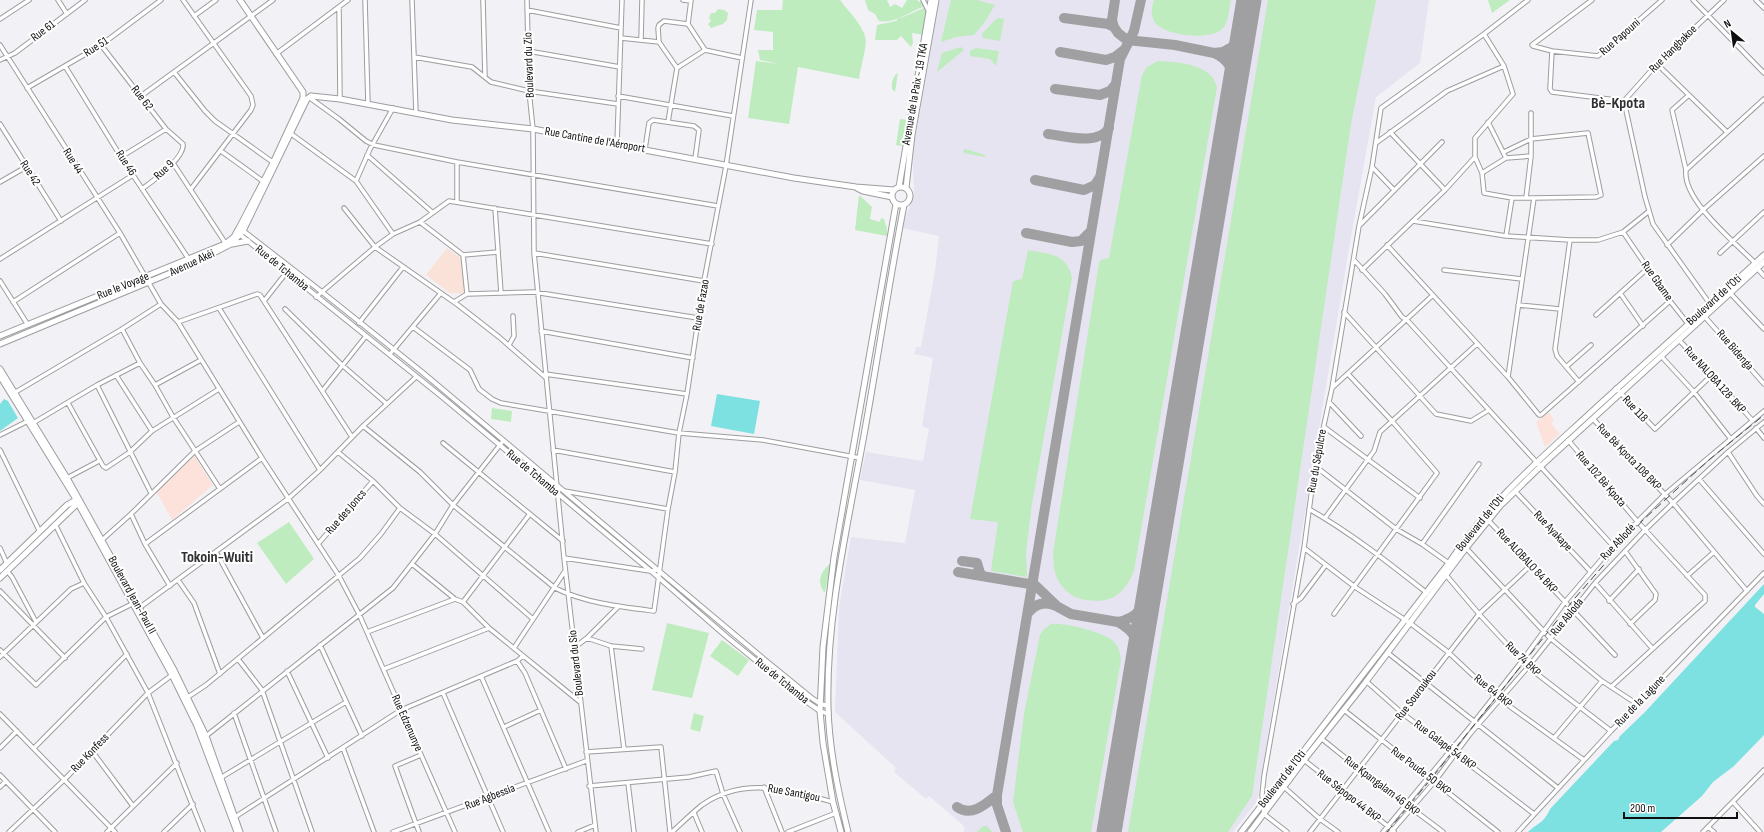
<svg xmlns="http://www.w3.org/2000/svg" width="1764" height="832" font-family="'Sofia Sans Condensed',sans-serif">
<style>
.commercial{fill:#fbe2d9}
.built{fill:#e5e4f0}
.education{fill:#fce2db}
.green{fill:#beecbe}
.water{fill:#7de0e1}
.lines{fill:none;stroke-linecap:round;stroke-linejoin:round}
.taxiway{stroke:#a0a0a2;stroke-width:10}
.runway{stroke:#a0a0a2;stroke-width:25}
.minor-casing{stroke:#9d9da0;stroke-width:5.5}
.tertiary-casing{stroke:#9d9da0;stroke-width:6}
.secondary-casing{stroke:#9d9da0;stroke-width:7}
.minor{stroke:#fff;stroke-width:3.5}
.tertiary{stroke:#fff;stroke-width:4}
.secondary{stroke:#fff;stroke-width:5}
.rail{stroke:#4d4d4f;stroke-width:1;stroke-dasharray:8 4;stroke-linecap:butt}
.labels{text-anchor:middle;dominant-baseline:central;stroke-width:4;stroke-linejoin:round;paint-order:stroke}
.street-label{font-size:12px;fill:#0f0f10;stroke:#fff}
.district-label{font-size:16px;font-weight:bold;fill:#303033;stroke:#fff}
</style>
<rect width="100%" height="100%" fill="#f2f2f6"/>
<path class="commercial" d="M447 248 462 259 466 294 450 293 426 275Z"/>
<path class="built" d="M939 0H1429L1420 63 1376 97 1348 254 1257 801 1233 832H964V826L929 796 926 799 894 772 896 768 835 712 839 608 851 537 905 543 915 490 860 480 866 452 923 461 929 429 922 426 933 358 914 354 916 347H921L935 271 939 236 902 228 914 194 913 163 915 139Z"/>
<path class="education" d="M1549 412 1554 421 1551 423 1560 434 1545 447 1536 422Z
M194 455 213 485 172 520 156 491Z"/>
<path class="green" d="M783 0H840C848 11 861 23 865 36 868 46 860 68 859 79L798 67 789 124 748 118 756 61 780 64 760 60 758 50H773V32L754 30 757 10H782Z
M865 0H887L890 7 895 4 902 8 907 0H917L920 2 922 0 925 6C911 11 895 24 879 21L875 14 868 10Z
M951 0H977L995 5 984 23 974 35 956 37 941 42Z
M1154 0H1231C1229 9 1229 19 1224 27 1213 42 1162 36 1154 21 1150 14 1152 7 1154 0Z
M1268 0H1376L1351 124 1252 796 1228 832H1128Z
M1488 0H1510L1492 13Z
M926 7 929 11 924 35 912 33 913 43 911 47 901 36 897 40H875L877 25 896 21 899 18H901Z
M718 9 724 10 728 13 727 20 723 24 711 28 708 24 711 21 709 18 711 13H715Z
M998 18 1004 19 1000 41 983 38 982 34 994 21Z
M961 47 964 50 937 72 942 53Z
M976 48 999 51 996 66 990 59 970 56V51Z
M1158 61C1178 62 1212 64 1217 87L1134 571C1125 593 1112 604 1087 600 1074 599 1064 591 1058 580 1053 571 1054 562 1053 553L1099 263 1101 260 1109 258 1142 75 1147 67Z
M898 73 895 92 892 89C891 83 893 76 898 73Z
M900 119 907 120 901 146 896 145Z
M965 149 985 155V157L965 153 963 151Z
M859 195 872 207 870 219 880 222 881 218 884 219 887 229V236L855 230Z
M1028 250C1049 254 1067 253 1072 278L1032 504 1026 552 1027 577 991 571 998 522 970 519 1013 281 1022 279Z
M492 408 512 411 511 422 491 419Z
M289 522 314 559 286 584 257 543Z
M831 563 825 592H824C816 581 821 571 831 563Z
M667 623 709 633 692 698 652 690Z
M1051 624C1064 622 1102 632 1112 640 1119 646 1120 653 1121 660L1091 832H1023L1013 802 1024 714 1040 635 1043 630Z
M722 640 749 660 738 676 710 656Z
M694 713 704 716 700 732 690 729Z
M983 826H987L992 832H977Z"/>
<path class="water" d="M717 394 760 401 754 434 711 426Z
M4 399 8 401 18 418 0 431V404Z
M1764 584V594L1755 605V607L1764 614V735L1734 766 1713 782 1702 796 1661 832H1528C1539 822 1544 823 1550 809L1614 741 1618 740 1620 736 1644 713Z"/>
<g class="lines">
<path class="taxiway" d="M1115 0 1112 20 1114 27 1118 33 1127 40 1175 45 1214 53 1223 52 1237 44 1244 30
M1064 18 1108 24 1114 27
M1060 52 1106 60 1115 57 1124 50
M1214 53C1229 59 1233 70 1234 85
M1055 89 1100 95 1110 91 1116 84
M1048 134C1066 136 1098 146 1109 128
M1035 180 1084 190 1095 185 1100 177
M1026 233 1072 242 1081 241 1091 231
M962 561 977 563 980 573 983 576
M958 572 1035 585 1058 607 1071 614 1118 622
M1029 612C1036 603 1045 601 1056 606
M1138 660C1139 641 1135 631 1118 622 1137 618 1145 607 1149 589
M957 807C971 817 985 805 997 795
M1006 832 997 805V795L1120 59 1134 31 1141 0"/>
<path class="runway" d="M1109 832 1249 0"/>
<g class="minor-casing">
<path id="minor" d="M58 0 67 14
M183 0 251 96 253 105 251 110 191 189
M365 0 368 104
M412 0 416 113
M483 0 485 77
M527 0 529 91 533 129 534 253 564 558 596 832
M683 0 691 1
M691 0 688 24 705 50
M923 0 929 12
M1592 0 1532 45 1533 46 1552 51 1598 56 1662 0
M1693 0 1764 73
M1756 0 1764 8
M339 7 340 99
M527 10 621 28
M194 16 216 0
M0 19 29 0
M1484 34 1504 66 1513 94 1475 138V157L1482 173 1484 193 1512 198H1534L1596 197 1601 195 1588 133 1531 139 1504 152
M621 38 659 42
M641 40 642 0
M0 45 120 233 161 304 178 322 262 458 339 576 359 614 455 832
M101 45 166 129 183 144C185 158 153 181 142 189
M528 51 620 67
M1552 51 1550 89 1552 92 1624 101
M276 54 348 0
M414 57 472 67 491 82 529 91 618 104
M0 60 15 53 85 0
M1657 64 1727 132
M65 66 121 157 192 264
M677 68 705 50 742 58
M174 72 205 111 215 121 274 163
M27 88 101 45 161 0
M1689 95 1672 110 1686 170C1682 200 1735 242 1755 263
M141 96 273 0
M618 96 733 116
M310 98 339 119 366 141 374 145 457 162 718 206
M1624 101 1645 197 1653 224 1710 304
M1624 101 1657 64 1724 0
M668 122 677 68 659 42 658 28 659 25 664 21 688 24
M0 124 61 221
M1390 132 1445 190
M290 133 356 181 393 234
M1376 143 1447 91 1504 66
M617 144 622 0
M645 149 649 123 653 120 694 126 699 130 695 159
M221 151 264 182
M367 155 432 212
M121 157 166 129
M1506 158 1531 156
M173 163 226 244
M1372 167 1394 190
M1686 170 1764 99
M1482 173 1506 158 1488 122
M356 181 370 149 393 108
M0 182 26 167
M1526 198 1531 156V113
M457 201V162
M344 208 375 247 458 305 499 337 545 377
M495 208 501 293
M1413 221 1506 236 1570 240H1598L1623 232 1648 212
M420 222 463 255 498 252
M1360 225 1442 142
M1623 232 1670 301 1689 325
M1506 236 1512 198
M1570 240 1555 349 1557 356 1579 382
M1387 245 1508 377 1539 415H1541L1670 301
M1667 245 1703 210 1764 156
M534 253 704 281
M1720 253 1764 212
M463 255 467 294
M0 259 133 175
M1354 260 1385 294 1402 317 1407 320 1613 546
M1757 268 1764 276
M1362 270 1445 190 1475 157
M1444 270 1522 279
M0 281 28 325
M1620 293 1643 326
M1731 294 1764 329
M316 297 375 247 393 234 420 222 449 201 712 244
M264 301 286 273
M13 302 120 233
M454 302 467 294 534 292 698 318
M1518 305 1560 309
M219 308 320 470
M285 309 342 365 387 404
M1344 312 1436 414 1471 421 1489 410
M1596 315 1648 268
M1705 317 1764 384
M178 322 257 294 260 295 352 437
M359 323 403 267
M413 327 470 370 479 389 492 399 501 403 679 433 763 440 860 458
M122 329 140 363 155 385 173 417 220 489
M541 331 693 358
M1679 340 1712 375 1752 420
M509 345 514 336 513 316
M390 354 441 293
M1661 356 1694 392 1730 438
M1566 367 1591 345
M545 374 687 394
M116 375 152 431
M1508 377 1534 198
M97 385 151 493
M155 385 201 360
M1332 388 1433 295
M1616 388 1655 429 1712 375
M323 390 366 336
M14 393 122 329 161 304
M1329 402 1361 436
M68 403 103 466 106 468 130 452 152 431 219 389
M1593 419 1673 503 1747 591
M33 423 97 385 140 363
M363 426 420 472 453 505 555 588C585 603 621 607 654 611L668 509 675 472 679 433 687 394 704 281 726 166 751 0
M1324 427 1420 498
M1756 428 1764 438
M0 435 28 421
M1568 440 1637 521 1705 595V601L1611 687
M443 443 563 541
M0 450 40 532
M553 450 675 472
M338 452 373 481 400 508 435 534 533 619
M1728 452 1757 496 1764 504
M1315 466 1396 529 1422 544 1450 564
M67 478 99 461
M1699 479 1764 554
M564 491 668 509
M1515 491 1591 572
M1309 509C1351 533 1389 563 1427 593
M131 514 145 544 170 586
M1325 518 1374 451 1380 432 1477 344
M1488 520 1615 655
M55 524 84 583 106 617 148 693 203 832
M102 540 131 514 195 451 239 422
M145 544 262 458
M318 544 373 481
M1422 544 1479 464
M0 548 7 564
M1304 548 1355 587 1410 623 1448 652 1494 695 1584 760
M1466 548 1550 638 1602 681 1637 704
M1625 551 1656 594 1655 600 1630 624
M216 552 263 638
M564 558 650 571 658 570
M412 564 455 599 463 602 489 628 580 702
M7 571 12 577 36 622
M1446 575 1479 614 1528 667 1611 731
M1687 576 1714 552
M178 580 194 603 220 674
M1595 583 1652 648
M0 591 65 658
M1609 601 1639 569
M463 602 529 515
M1293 604 1301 598 1325 566
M139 608 289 498 320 470 363 426 416 377
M1334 614 1437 473 1391 420 1348 374
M367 632 455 599
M587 638 611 646 642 649
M320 645 362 736
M611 646 624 749
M575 647 587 638 618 607
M514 648 565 571
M0 650 36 685 106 617 132 604
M1388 653 1558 788
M0 657 71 589 84 583
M238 659 262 690 312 832
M517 661 525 673 566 769
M384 669 489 628
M287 671 328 758
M481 676 549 832
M1366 681 1402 713 1534 814
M443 693 503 832
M188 697 206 685 360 558 381 534 400 508
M1344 710 1498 832
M234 713 276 832
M0 714 115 832
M504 727 541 710
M206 736 393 588 435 534 453 505 503 441
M1554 738 1602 681
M1322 739 1358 768 1443 832
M0 748 17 731
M34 748 127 654
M343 748 374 832
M92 751 133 806
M586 752 661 747 670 832
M1304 760 1394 831
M0 775 55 832
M222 777 346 702
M628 783 634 832
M589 786 689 777 716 771 723 794 740 832
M0 787 6 781
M764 787 782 832
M1285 788 1320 819 1338 832
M1733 802 1760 832
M694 813 702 832
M235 817 401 710 517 661 523 656
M1708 827 1714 832
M9 832 64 780 148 693 172 675
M107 832 177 763
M164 832 193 804
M393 832 586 761
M419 832 395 766 421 755
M578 832 595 825
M672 832C682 823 692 813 702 805 744 776 789 790 833 802
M788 832 836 813
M1287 832 1264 814 1262 795 1264 776 1304 548 1315 466 1332 388 1359 226 1372 167 1381 108 1484 34 1528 0
M1310 832 1479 614 1531 565
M1383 832 1474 722 1522 661 1565 602 1613 546 1664 495 1764 411
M1391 832 1435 781 1470 734 1528 667 1595 583 1646 529 1673 503 1728 452 1764 422
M1518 832 1611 731 1764 573
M1703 832 1764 770"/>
</g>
<g class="tertiary-casing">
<path id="tertiary" d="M242 230 322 292 422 372 765 660 813 699 821 704 828 706
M238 233 441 396 658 577 727 637 807 702 820 711 828 714"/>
</g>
<g class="secondary-casing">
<path id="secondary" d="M311 96 340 99 452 120 533 129 794 178 856 187 894 190
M892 196a9 9 0 1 1 18 0a9 9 0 1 1-18 0Z
M899 187 931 0
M857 188 863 191 892 197
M906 188 912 135 936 0
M232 244 248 241
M0 336 225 244 234 237 239 228 273 163 303 98V92L240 0
M0 344 192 264 231 244 243 231 307 99 311 96
M0 369 67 478 174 670 206 736 240 832
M0 376 74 496 172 675 197 726 237 832
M0 570 67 505 76 500 77 497
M0 578 80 501
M841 832 833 802 823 743 820 711 823 647 834 557 896 204
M848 832C838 791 829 749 828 706 826 615 848 524 864 435 878 358 889 282 904 205
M1241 832 1449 563C1487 505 1537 462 1587 416 1646 362 1706 309 1764 255
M1250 832 1304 760 1362 687 1466 548 1500 506 1541 466 1764 262"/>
</g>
<use href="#minor" class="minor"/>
<use href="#tertiary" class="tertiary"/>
<use href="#secondary" class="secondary"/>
<path class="rail" d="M1387 832 1431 779 1575 598 1643 520 1710 459 1764 415"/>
</g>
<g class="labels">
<g class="street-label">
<text transform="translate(43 31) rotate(-37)">Rue 61</text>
<text transform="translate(1620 37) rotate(-41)">Rue Papouni</text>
<text transform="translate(96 47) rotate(-33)">Rue 51</text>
<text transform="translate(1673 49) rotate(-45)">Rue Hangbakoe</text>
<text transform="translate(529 65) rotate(-92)">Boulevard du Zio</text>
<text transform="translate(915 94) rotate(-80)">Avenue de la Paix - 19 TKA</text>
<text transform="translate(142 98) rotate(52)">Rue 62</text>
<text transform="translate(595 140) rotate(10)">Rue Cantine de l'Aéroport</text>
<text transform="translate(73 161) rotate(58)">Rue 44</text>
<text transform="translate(126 163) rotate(57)">Rue 46</text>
<text transform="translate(164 170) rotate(-44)">Rue 9</text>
<text transform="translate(30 173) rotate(57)">Rue 42</text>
<text transform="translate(192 263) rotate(-25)">Avenue Akéi</text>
<text transform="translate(282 268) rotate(39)">Rue de Tchamba</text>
<text transform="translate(1657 281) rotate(55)">Rue Gbame</text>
<text transform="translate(123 286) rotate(-22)">Rue le Voyage</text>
<text transform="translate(1714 300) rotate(-42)">Boulevard de l'Oti</text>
<text transform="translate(701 305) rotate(-80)">Rue de Fazao</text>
<text transform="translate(1735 350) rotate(49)">Rue Bidenga</text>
<text transform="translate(1715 380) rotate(48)">Rue NALOBA 128 .BKP</text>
<text transform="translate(1635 409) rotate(47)">Rue 118</text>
<text transform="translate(1629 457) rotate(46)">Rue Bè Kpota 108 BKP</text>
<text transform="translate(1317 461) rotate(-80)">Rue du Sépulcre</text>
<text transform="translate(533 473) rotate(40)">Rue de Tchamba</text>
<text transform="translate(1601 479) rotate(49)">Rue 102 Bè Kpota</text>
<text transform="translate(346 512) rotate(-49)">Rue des Joncs</text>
<text transform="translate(1480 523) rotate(-51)">Boulevard de l'Oti</text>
<text transform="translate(1553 531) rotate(47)">Rue Ayakape</text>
<text transform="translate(1618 542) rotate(-47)">Rue Ablodé</text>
<text transform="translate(1527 561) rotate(47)">Rue ALOBALO 84 BKP</text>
<text transform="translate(132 595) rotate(61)">Boulevard Jean-Paul II</text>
<text transform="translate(1567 617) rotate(-51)">Rue Abloda</text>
<text transform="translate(1523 659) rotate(44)">Rue 74 BKP</text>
<text transform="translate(576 663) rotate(-96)">Boulevard du Sio</text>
<text transform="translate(782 681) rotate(39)">Rue de Tchamba</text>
<text transform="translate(1493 691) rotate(39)">Rue 64 BKP</text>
<text transform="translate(1416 695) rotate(-53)">Rue Souroukou</text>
<text transform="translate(1640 701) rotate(-46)">Rue de la Lagune</text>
<text transform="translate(407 723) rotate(66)">Rue Edzenunye</text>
<text transform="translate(1445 745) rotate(37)">Rue Galapé 54 BKP</text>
<text transform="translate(90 753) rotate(-46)">Rue Konfess</text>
<text transform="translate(1421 771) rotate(37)">Rue Poude 50 BKP</text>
<text transform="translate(1282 779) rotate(-52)">Boulevard de l'Oti</text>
<text transform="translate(1382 786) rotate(37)">Rue Kpangalam 46 BKP</text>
<text transform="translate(794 793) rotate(11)">Rue Santigou</text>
<text transform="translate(1349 796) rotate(38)">Rue Sépopo 44 BKP</text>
<text transform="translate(490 797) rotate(-21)">Rue Agbessia</text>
</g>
<g class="district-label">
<text x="1618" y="103">Bè-Kpota</text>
<text x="217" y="557">Tokoin-Wuiti</text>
</g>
</g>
<g transform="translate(1732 32) rotate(331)" stroke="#ffffff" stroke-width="3" paint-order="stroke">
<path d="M0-3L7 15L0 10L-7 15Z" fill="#0f0f10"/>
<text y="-6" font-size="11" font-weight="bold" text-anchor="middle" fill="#0f0f10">N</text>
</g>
<path d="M1624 812v6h113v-6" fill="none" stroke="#0f0f10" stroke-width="2"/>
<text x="1630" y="812" font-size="12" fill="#0f0f10" stroke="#ffffff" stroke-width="3" paint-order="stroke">200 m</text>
</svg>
